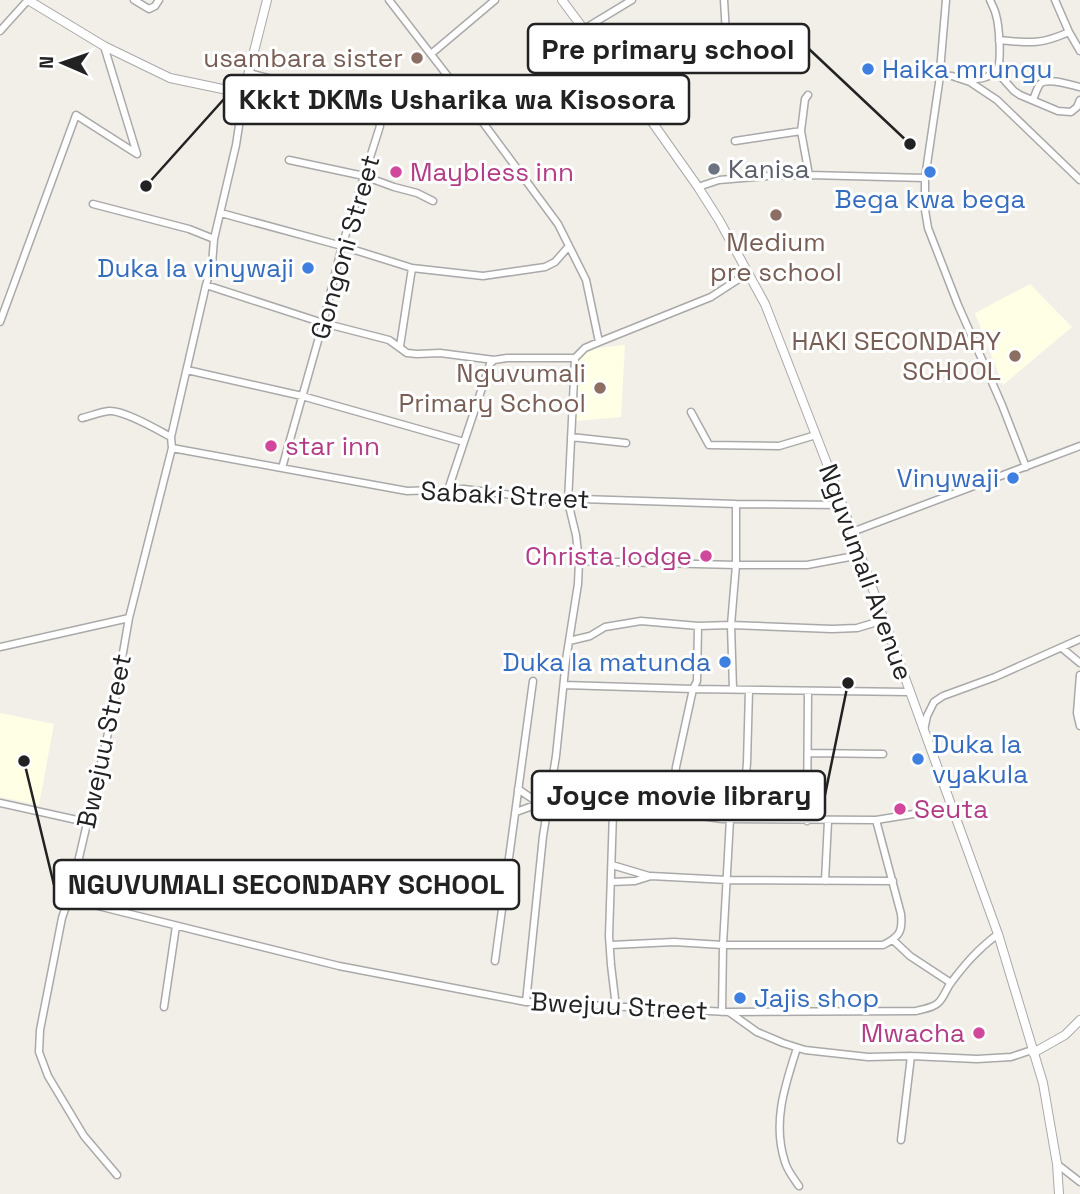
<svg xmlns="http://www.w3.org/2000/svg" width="1080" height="1194" font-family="'Space Grotesk',sans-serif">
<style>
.education{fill:#ffffe5}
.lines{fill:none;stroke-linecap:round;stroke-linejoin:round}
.minor-casing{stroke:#a9a9a9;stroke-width:9}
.tertiary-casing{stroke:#a9a9a9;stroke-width:10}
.minor{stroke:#fff;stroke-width:6}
.tertiary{stroke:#fff;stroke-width:8}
.education-dot{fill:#8d6e63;stroke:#fff;stroke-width:2.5}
.shop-dot{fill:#3f7fe0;stroke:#fff;stroke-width:2.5}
.worship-dot{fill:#6b7280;stroke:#fff;stroke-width:2.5}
.hotel-dot{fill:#d1479c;stroke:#fff;stroke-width:2.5}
.labels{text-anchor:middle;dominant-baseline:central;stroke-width:6;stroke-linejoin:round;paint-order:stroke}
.education-label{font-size:26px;fill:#785e54;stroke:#fff;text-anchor:end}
.shop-label{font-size:26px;fill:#366cbe;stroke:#fff;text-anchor:start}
.worship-label{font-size:26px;fill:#5b616d;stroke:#fff;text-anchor:start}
.hotel-label{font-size:26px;fill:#b23c85;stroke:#fff;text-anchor:start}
.street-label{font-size:26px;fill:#222;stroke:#fff}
.leader{fill:none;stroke:#222;stroke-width:2.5}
.callout-dot{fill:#222;stroke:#fff;stroke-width:2.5}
.callout{fill:#fff;stroke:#222;stroke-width:2.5}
.callout-label{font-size:28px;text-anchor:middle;font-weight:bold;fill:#222}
</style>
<rect width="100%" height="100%" fill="#f2efe9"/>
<path class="education" d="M1030 284 1072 327 1003 385 975 313Z
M625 345 621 417 575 421 578 360 588 349Z
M0 713 54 724 39 805 0 797Z"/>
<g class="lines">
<g class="minor-casing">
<path id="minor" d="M134 0 149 9 155 6 159 0
M389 0 467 101 558 224 586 280 599 342
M724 0 726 34
M946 0 939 83 925 178V210L928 228 958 305 1002 405 1026 467
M1055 0 1069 32 1080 51
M584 29 632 0
M0 31 28 0
M999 40C1030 43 1040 45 1069 32
M431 54 495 0
M996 71 1014 91 1020 95 1058 111 1071 112 1077 107 1080 100
M249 73 335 95 376 113 380 126 342 246 323 323 282 468
M939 75 952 76 970 82 997 100 1080 180
M966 80C976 79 990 79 997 70 1002 62 999 25 996 15 995 10 992 5 990 0
M245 87 236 145 214 239 212 265 206 285 171 437 172 448 129 618 112 716 75 875C74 887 75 897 86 903L339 966 526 1002 729 1012 757 1032 783 1043 805 1050 868 1057 911 1056 977 1059 1011 1057 1032 1050
M808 95 805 99 801 131 809 175
M1033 100C1035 95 1037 88 1040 84 1047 77 1071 85 1080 87
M735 141 801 131
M289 160 364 176 394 187 417 193 433 201
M698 187 719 180 768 176 809 175 925 178
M93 204 189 229 214 239
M221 213 342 246 412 268 483 276 545 267 555 262 569 246
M206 285 323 323 389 340 407 353 417 354 440 353 494 360 507 358H575
M0 322 76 115 137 154 104 46
M400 346 412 268
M187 370 302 396 464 442
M691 412 709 445 779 446 816 435
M82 418C91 416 100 412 109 411 124 410 158 430 171 437
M571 437 626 443
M172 448 407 491 464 489 568 502 581 499 736 504 842 505
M448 490 490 364 494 360
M852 532 1080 446
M579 561 736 565H807L860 555
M569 641 590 636 605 627 641 621 698 626 731 625 832 629 857 628 884 620
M0 647 129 618
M1062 648 1080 663
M1080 675 1077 713 1080 726
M564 685 693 689 909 692
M733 689 731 625 736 565V504
M924 730 927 716 934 702 943 696 995 677 1080 639
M808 753 883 754
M518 789 540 804
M0 803 86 822
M516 812 549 800
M613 812 609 936 611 965 616 1007
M671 813 676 767 693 689 697 681 698 626
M547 815 581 810 613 812 632 806 722 819 876 820 951 808
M737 819 744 795 747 763 749 690
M807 821 808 692
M612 865 649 876
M825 881 828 821
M611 882 635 881 651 876 727 880 893 881
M77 894 66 906 62 918 40 1030 39 1052 48 1076 84 1136 117 1175
M893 940 910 956 951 983
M611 945 674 942 723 945H883C899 937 903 932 901 914L876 820
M495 961 533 681
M526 1002 543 836 556 756 566 660 578 584 579 561 576 535 568 502 575 358 585 348 599 342 711 297 748 273
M164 1007 176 926
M722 1012 723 945 730 819
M731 1012 916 1011C923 1009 933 1008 938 1003 943 999 946 990 950 984 965 964 977 950 998 934
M797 1048C785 1085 772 1123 785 1162 787 1170 794 1179 799 1186
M901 1140 911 1056
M1057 1164 1080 1182"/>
</g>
<g class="tertiary-casing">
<path id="tertiary" d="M28 0 104 46 170 78 237 92 245 87 267 0
M562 0 638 102 698 187 719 220 765 304 831 474 998 934 1043 1083 1057 1164 1059 1194
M1033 1053 1065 1035 1080 1020"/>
</g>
<use href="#minor" class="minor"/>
<use href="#tertiary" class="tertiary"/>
</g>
<g class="education-dot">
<circle cx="417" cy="58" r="7"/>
<circle cx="776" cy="215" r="7"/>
<circle cx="1015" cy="356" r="7"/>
<circle cx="600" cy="388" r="7"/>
</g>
<g class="shop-dot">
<circle cx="868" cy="69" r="7"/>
<circle cx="930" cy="172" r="7"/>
<circle cx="308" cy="268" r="7"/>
<circle cx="1013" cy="478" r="7"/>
<circle cx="725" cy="662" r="7"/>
<circle cx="918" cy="759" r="7"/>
<circle cx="740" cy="998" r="7"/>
</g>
<circle class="worship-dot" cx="714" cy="169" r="7"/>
<g class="hotel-dot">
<circle cx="396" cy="172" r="7"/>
<circle cx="271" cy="446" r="7"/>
<circle cx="706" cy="556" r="7"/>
<circle cx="900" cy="809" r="7"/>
<circle cx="979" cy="1033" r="7"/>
</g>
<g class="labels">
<g class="education-label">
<text x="403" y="58">usambara sister</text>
<text x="776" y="242" text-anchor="middle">Medium<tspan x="776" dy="30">pre school</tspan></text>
<text x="1001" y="341">HAKI SECONDARY<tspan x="1001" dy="30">SCHOOL</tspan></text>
<text x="586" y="373">Nguvumali<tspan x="586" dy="30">Primary School</tspan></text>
</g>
<g class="shop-label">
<text x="882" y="69">Haika mrungu</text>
<text x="930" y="199" text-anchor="middle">Bega kwa bega</text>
<text x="294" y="268" text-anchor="end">Duka la vinywaji</text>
<text x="999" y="478" text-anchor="end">Vinywaji</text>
<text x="711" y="662" text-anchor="end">Duka la matunda</text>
<text x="932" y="744">Duka la<tspan x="932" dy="30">vyakula</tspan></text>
<text x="754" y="998">Jajis shop</text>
</g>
<g class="worship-label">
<text x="728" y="169">Kanisa</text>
</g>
<g class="hotel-label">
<text x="410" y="172">Maybless inn</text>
<text x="285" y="446">star inn</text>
<text x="692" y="556" text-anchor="end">Christa lodge</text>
<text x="914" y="809">Seuta</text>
<text x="965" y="1033" text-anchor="end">Mwacha</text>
</g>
<g class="street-label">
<text transform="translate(345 247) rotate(-74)">Gongoni Street</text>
<text transform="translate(505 495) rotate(3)">Sabaki Street</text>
<text transform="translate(866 572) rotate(70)">Nguvumali Avenue</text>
<text transform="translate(104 741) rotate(-78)">Bwejuu Street</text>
<text transform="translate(619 1006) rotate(3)">Bwejuu Street</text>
</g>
</g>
<path class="leader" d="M910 144L809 49M146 186L224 99M848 683L825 795M24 761L54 885"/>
<g class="callout-dot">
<circle cx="910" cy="144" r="7"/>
<circle cx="146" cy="186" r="7"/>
<circle cx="848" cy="683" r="7"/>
<circle cx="24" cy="761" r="7"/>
</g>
<g class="callout">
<rect x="528" y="24" width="281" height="49" rx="7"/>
<rect x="224" y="75" width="465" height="49" rx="7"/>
<rect x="532" y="771" width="293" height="49" rx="7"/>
<rect x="54" y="860" width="465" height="49" rx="7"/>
</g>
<g class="callout-label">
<text x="668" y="59">Pre primary school</text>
<text x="457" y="109">Kkkt DKMs Usharika wa Kisosora</text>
<text x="679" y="805">Joyce movie library</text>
<text x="286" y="894">NGUVUMALI SECONDARY SCHOOL</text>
</g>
<g transform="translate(63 63) rotate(272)" stroke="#ffffff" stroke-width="5" paint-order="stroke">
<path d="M0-5L12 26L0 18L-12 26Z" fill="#222222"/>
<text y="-10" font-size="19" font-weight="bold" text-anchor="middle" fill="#222222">N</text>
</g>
</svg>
